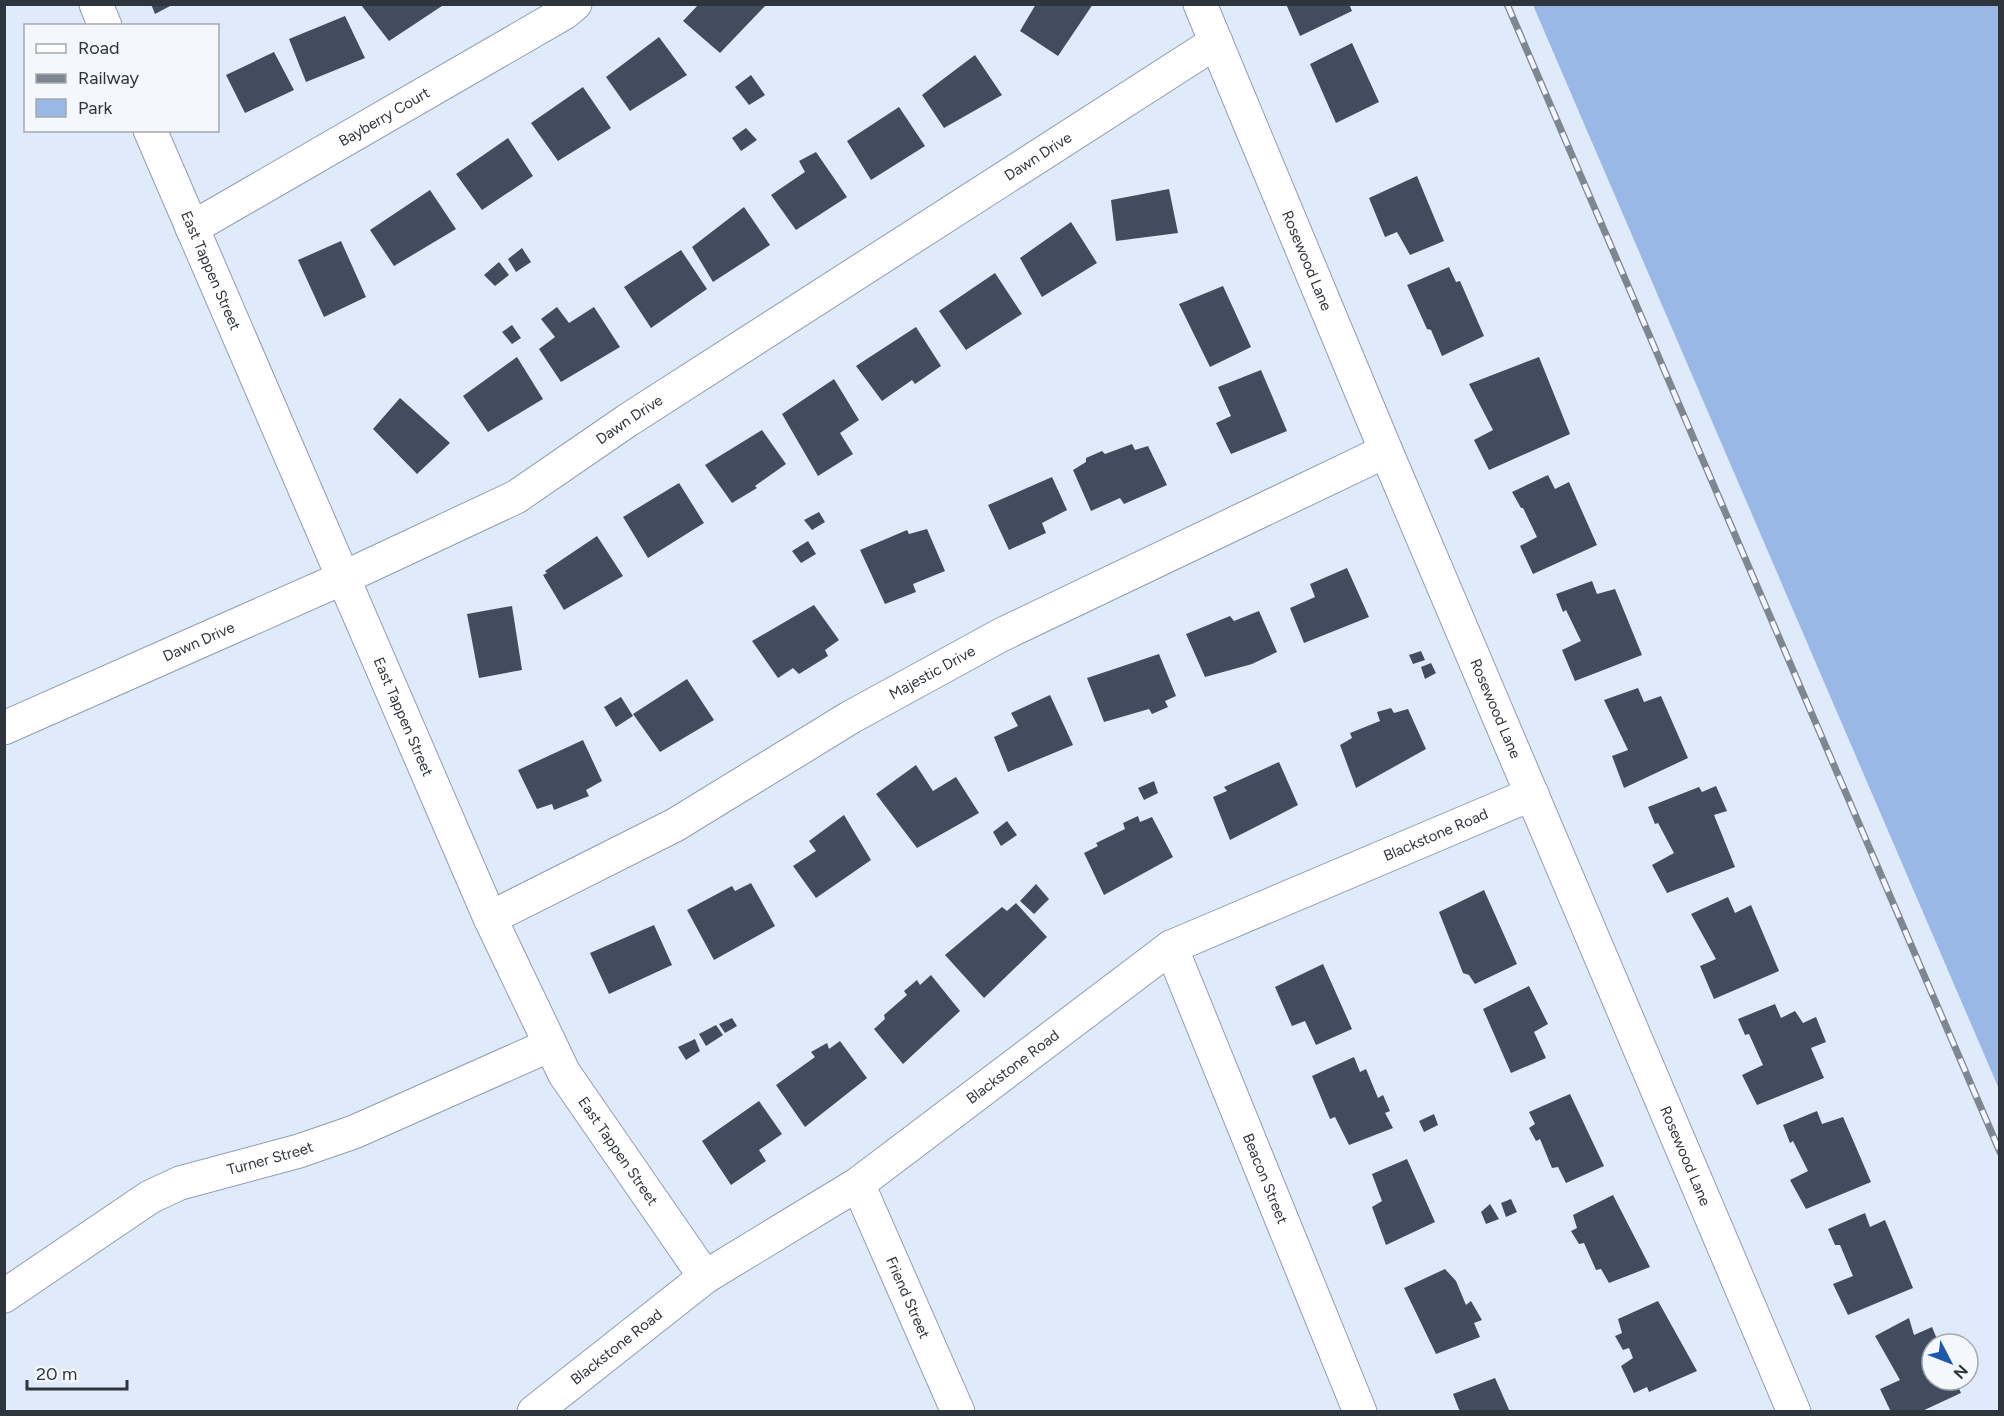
<svg xmlns="http://www.w3.org/2000/svg" width="2004" height="1416" font-family="Figtree,sans-serif">
<style>
.green{fill:#9ab8e5}
.building{fill:#414d5e}
.lines{fill:none;stroke-linecap:round;stroke-linejoin:round}
.minor-casing{stroke:#909db1;stroke-width:35}
.minor{stroke:#fff;stroke-width:33}
.rail-casing{stroke:#7d8691;stroke-width:7}
.rail{stroke:#f4f7fb;stroke-width:4.5;stroke-dasharray:14;stroke-linecap:butt}
.labels{text-anchor:middle;dominant-baseline:central;stroke-width:6;stroke-linejoin:round;paint-order:stroke}
.street-label{font-size:15px;fill:#2f353d;stroke:#f4f7fb}
</style>
<rect width="100%" height="100%" fill="#dfebfb"/>
<path class="green" d="M1533 5H1999V1089Z"/>
<path class="building" d="M151 4H169L170 6 155 14Z
M362 4H445L389 41 361 5Z
M699 4H763L765 6 720 53 683 21Z
M1036 4H1093L1058 56 1020 31Z
M1286 4H1349L1352 11 1300 36Z
M345 16 365 58 306 82 289 39Z
M659 37 687 75 630 111 606 77Z
M1352 43 1379 102 1336 123 1310 64Z
M274 52 294 90 245 113 226 75Z
M975 55 1002 95 944 128 922 95Z
M751 75 765 95 749 105 735 87Z
M583 87 611 128 558 161 531 123Z
M899 107 925 146 871 180 847 141Z
M746 128 757 140 741 151 732 138Z
M508 138 533 176 482 210 456 174Z
M816 152 847 197 796 230 771 195 805 172 799 161Z
M1417 176 1444 241 1410 255 1397 232 1385 237 1369 198Z
M1169 189 1178 233 1116 241 1111 200Z
M430 190 456 229 394 266 370 230Z
M744 207 770 245 713 282 692 247Z
M1071 222 1097 263 1042 297 1020 258Z
M341 241 366 297 324 317 298 260Z
M522 248 531 262 516 272 508 259Z
M681 250 707 289 651 328 624 287Z
M499 262 509 275 495 286 484 275Z
M1449 267 1456 282 1460 281 1484 336 1442 356 1431 330 1427 329 1407 285Z
M995 273 1022 314 966 350 939 311Z
M1223 286 1251 347 1210 367 1179 304Z
M557 307 569 323 594 307 620 347 561 382 539 349 555 337 541 319Z
M512 325 521 338 512 344 502 332Z
M916 327 941 366 915 384 912 380 882 401 856 366Z
M517 357 543 399 488 432 463 396Z
M1539 357 1570 434 1489 470 1474 440 1493 430 1469 384Z
M1261 370 1287 431 1231 454 1216 423 1231 416 1218 387Z
M834 379 859 420 840 433 853 454 818 476 782 414Z
M400 398 450 443 417 474 373 429Z
M762 430 786 464 755 486 757 488 732 503 705 465Z
M1132 444 1135 450 1148 446 1167 485 1124 504 1120 498 1091 511 1073 470 1086 462V458L1102 451 1105 454Z
M1548 475 1555 489 1569 482 1597 545 1533 574 1520 546 1537 537 1523 508H1521L1512 492Z
M1052 477 1067 510 1042 523 1046 533 1009 550 988 505Z
M679 483 704 523 648 558 623 517Z
M819 512 825 522 812 530 804 520Z
M927 529 945 571 913 584 916 592 885 604 860 550 907 530 909 534Z
M597 536 623 576 564 610 543 575 547 573 545 571Z
M808 541 816 554 801 563 792 551Z
M1347 568 1369 617 1304 643 1290 608 1315 597 1310 584Z
M1592 581 1597 594 1615 589 1642 655 1575 681 1562 650 1581 641 1566 610 1563 612 1556 594Z
M814 605 839 640 825 650 828 656 799 674 793 668 778 678 752 641Z
M512 606 522 670 479 678 467 614Z
M1259 611 1277 652 1252 664 1205 677 1186 634 1230 616 1234 621Z
M1421 651 1425 660 1413 664 1409 655Z
M1159 654 1176 696 1165 701 1168 707 1152 714 1149 709 1104 722 1087 678Z
M1431 663 1436 673 1425 679 1421 667Z
M687 679 714 720 660 752 633 714Z
M1638 688 1644 702 1661 696 1688 758 1624 788 1612 756 1628 750 1604 700Z
M1050 695 1073 745 1008 772 994 737 1018 726 1011 713Z
M621 697 633 716 616 727 604 707Z
M1391 708 1394 713 1408 709 1426 749 1356 788 1340 745 1352 738 1350 733 1380 721 1377 712Z
M583 740 602 781 586 790 589 796 554 810 552 804 537 809 518 770Z
M1279 762 1298 805 1230 840 1213 797 1227 791 1224 787Z
M916 765 933 791 956 777 979 813 917 848 876 794Z
M1154 781 1158 793 1144 800 1138 788Z
M1716 786 1727 811 1714 815 1735 867 1667 893 1652 865 1674 853 1658 823 1655 824 1648 807 1699 787 1702 792Z
M844 815 871 860 816 898 793 866 816 851 809 841Z
M1138 816 1140 822 1152 817 1173 857 1104 895 1084 853 1098 846 1096 843 1125 829 1123 823Z
M1007 821 1017 835 1001 846 993 832Z
M751 883 775 926 714 960 687 910 732 886 735 891Z
M1036 884 1049 899 1034 914 1020 901Z
M1484 890 1517 964 1475 984 1469 975 1463 973 1439 912Z
M1728 897 1735 913 1751 905 1779 971 1714 999 1700 966 1716 959 1691 914Z
M1016 903 1047 937 984 998 945 955 1002 907 1007 911Z
M654 925 672 965 609 994 590 953Z
M1323 964 1352 1029 1316 1045 1305 1021 1292 1026 1275 987Z
M931 975 960 1011 903 1064 874 1029 885 1019 884 1015 907 995 904 991 917 980 920 985Z
M1529 986 1548 1024 1534 1032 1546 1058 1511 1073 1483 1009Z
M1775 1004 1781 1018 1795 1011 1803 1023 1816 1017 1826 1042 1811 1048 1824 1078 1757 1105 1742 1075 1763 1065 1749 1034 1745 1035 1738 1019Z
M732 1018 737 1026 725 1033 719 1024Z
M716 1025 723 1035 706 1046 699 1034Z
M695 1039 700 1051 686 1060 678 1047Z
M840 1041 867 1078 805 1127 776 1085 815 1057 811 1052 827 1043 829 1049Z
M1354 1057 1360 1072 1366 1069 1378 1098 1383 1095 1390 1111 1385 1113 1393 1128 1349 1145 1335 1117 1330 1119 1312 1076Z
M1570 1094 1604 1166 1566 1183 1558 1167 1552 1168 1540 1139 1536 1141 1529 1128 1535 1124 1529 1112Z
M759 1101 782 1134 759 1150 766 1161 731 1185 702 1141Z
M1817 1111 1822 1124 1843 1117 1871 1182 1806 1209 1790 1180 1808 1171 1793 1141 1790 1143 1783 1125Z
M1434 1114 1438 1125 1424 1132 1419 1121Z
M1407 1159 1435 1222 1386 1245 1372 1207 1382 1201 1372 1174Z
M1613 1195 1650 1267 1609 1283 1601 1269 1596 1270 1584 1243 1579 1244 1571 1231 1577 1228 1573 1215Z
M1511 1199 1517 1212 1506 1217 1501 1203Z
M1490 1204 1499 1219 1486 1224 1481 1212Z
M1865 1213 1870 1227 1885 1220 1913 1288 1848 1315 1833 1284 1853 1276 1840 1245H1835L1828 1229Z
M1445 1269 1456 1281 1466 1305 1471 1301 1482 1320 1474 1323 1480 1337 1436 1354 1404 1288Z
M1658 1301 1697 1371 1649 1392 1647 1387 1634 1393 1621 1366 1633 1358 1629 1348 1623 1350 1615 1336 1622 1333 1618 1319Z
M1909 1318 1914 1335 1932 1327 1939 1344H1932V1380H1955L1961 1393 1920 1412H1891L1880 1389 1900 1380 1875 1336Z
M1495 1378 1510 1412H1460L1453 1394Z"/>
<g class="lines">
<g class="minor-casing">
<g id="minor">
<path d="M96 4 105 26"/>
<path id="s1" d="M1200 4 1386 451 1794 1412"/>
<path id="s2" d="M150 130 490 918 564 1073 705 1277"/>
<path id="s3" d="M192 228 564 13 575 4"/>
<path id="s4" d="M4 728 343 578 516 497 628 420 1216 42"/>
<path id="s5" d="M490 918 675 825 851 717 1001 635 1386 451"/>
<path id="s6" d="M1171 947 1360 1412"/>
<path id="s7" d="M858 1184 958 1412"/>
<path id="s8" d="M4 1296 150 1197 180 1183 299 1151 354 1132 550 1045"/>
<path id="s9" d="M534 1412 705 1277 858 1184 1171 947 1532 794"/>
</g>
</g>
<use href="#minor" class="minor"/>
<g class="rail-casing">
<path id="rail" d="M1507 4 2000 1152"/>
</g>
<use href="#rail" class="rail"/>
</g>
<g class="labels">
<g class="street-label">
<text stroke="none"><textPath href="#s3" startOffset="222">Bayberry Court</textPath></text>
<text stroke="none"><textPath href="#s4" startOffset="1185">Dawn Drive</textPath></text>
<text stroke="none"><textPath href="#s1" startOffset="278">Rosewood Lane</textPath></text>
<text stroke="none"><textPath href="#s2" startOffset="153">East Tappen Street</textPath></text>
<text stroke="none"><textPath href="#s4" startOffset="699">Dawn Drive</textPath></text>
<text stroke="none"><textPath href="#s4" startOffset="213">Dawn Drive</textPath></text>
<text stroke="none"><textPath href="#s5" startOffset="506">Majestic Drive</textPath></text>
<text stroke="none"><textPath href="#s1" startOffset="764">Rosewood Lane</textPath></text>
<text stroke="none"><textPath href="#s2" startOffset="639">East Tappen Street</textPath></text>
<text stroke="none"><textPath href="#s9" startOffset="1077">Blackstone Road</textPath></text>
<text stroke="none"><textPath href="#s9" startOffset="591">Blackstone Road</textPath></text>
<text stroke="none"><textPath href="#s2" startOffset="1125">East Tappen Street</textPath></text>
<text stroke="none"><textPath href="#s1" startOffset="1250">Rosewood Lane</textPath></text>
<text stroke="none"><textPath href="#s8" startOffset="303">Turner Street</textPath></text>
<text stroke="none"><textPath href="#s6" startOffset="250">Beacon Street</textPath></text>
<text stroke="none"><textPath href="#s7" startOffset="124">Friend Street</textPath></text>
<text stroke="none"><textPath href="#s9" startOffset="105">Blackstone Road</textPath></text>
</g>
</g>
<rect width="2004" height="1416" fill="none" stroke="#2f353d" stroke-width="12"/>
<rect x="24" y="24" width="195" height="108" fill="#f4f7fb" stroke="#a5a9af" stroke-width="1.5"/>
<rect x="36" y="44" width="30" height="9" fill="#ffffff" stroke="#a5a9af" stroke-width="1.5"/>
<text x="78" y="54" font-size="18" fill="#2f353d">Road</text>
<rect x="36" y="74" width="30" height="9" fill="#7d8691" stroke="#a5a9af" stroke-width="1.5"/>
<text x="78" y="84" font-size="18" fill="#2f353d">Railway</text>
<rect x="36" y="99" width="30" height="18" fill="#9ab8e5" stroke="#a5a9af" stroke-width="1.5"/>
<text x="78" y="114" font-size="18" fill="#2f353d">Park</text>
<g transform="translate(1950 1362) rotate(132)"><circle r="28" fill="#f4f7fb" stroke="#a5a9af" stroke-width="1.5"/>
<path d="M0-4.5L10 22L0 15L-10 22Z" fill="#1c59aa"/>
<text y="-9" font-size="16" font-weight="bold" text-anchor="middle" fill="#2f353d">N</text>
</g>
<path d="M27 1380v9h100v-9" fill="none" stroke="#2f353d" stroke-width="3"/>
<text x="36" y="1380" font-size="18" fill="#2f353d" stroke="#f4f7fb" stroke-width="4.5" paint-order="stroke">20 m</text>
</svg>
